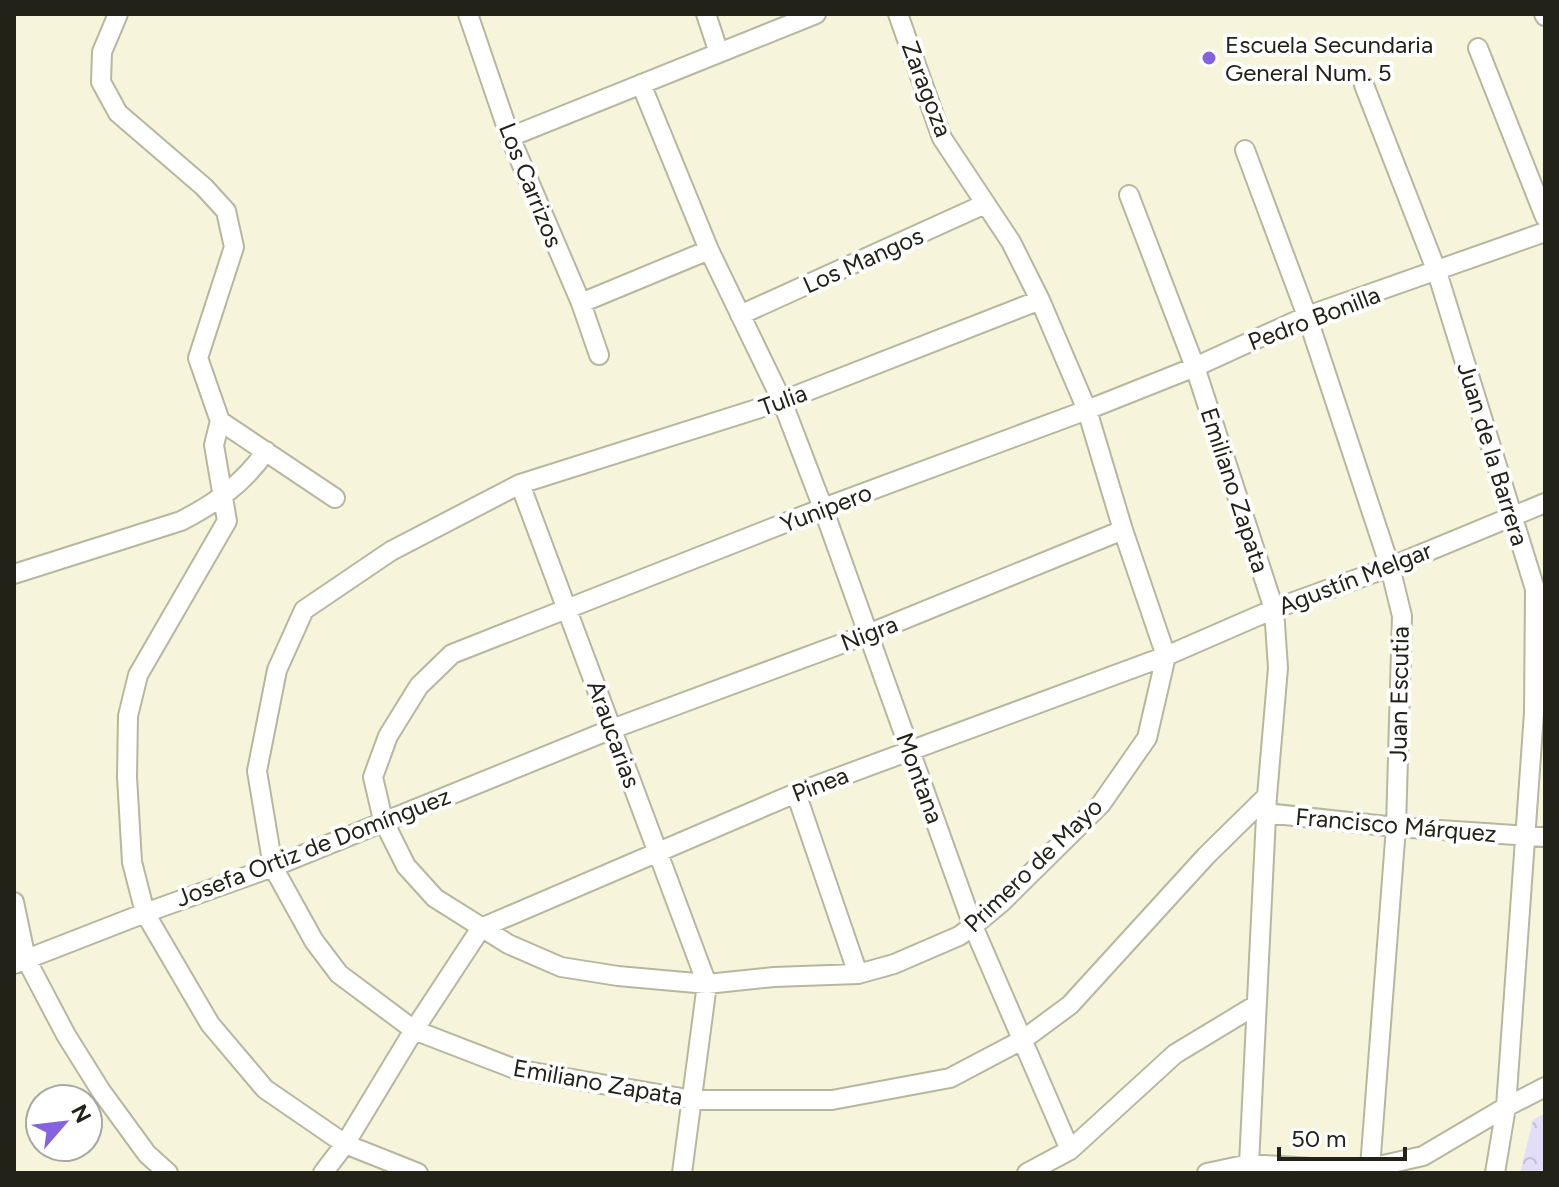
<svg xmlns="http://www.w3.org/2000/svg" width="1559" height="1187" font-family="Figtree,sans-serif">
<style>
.park{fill:url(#park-crowns)}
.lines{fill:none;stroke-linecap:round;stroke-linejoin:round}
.minor-casing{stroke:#b7b69e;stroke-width:22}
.minor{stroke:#fff;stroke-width:18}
.poi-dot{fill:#8663de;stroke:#fff;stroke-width:3}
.labels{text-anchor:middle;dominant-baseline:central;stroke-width:8;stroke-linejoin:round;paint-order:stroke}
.poi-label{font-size:24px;fill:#232219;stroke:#fff;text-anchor:start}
.street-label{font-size:24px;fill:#232219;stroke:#fff}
</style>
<defs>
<pattern id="park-crowns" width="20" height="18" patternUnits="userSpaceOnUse" patternTransform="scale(2)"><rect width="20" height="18" fill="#e2def8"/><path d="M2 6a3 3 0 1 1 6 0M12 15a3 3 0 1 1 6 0" fill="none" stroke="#c2bed4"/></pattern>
</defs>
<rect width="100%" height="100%" fill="#f6f5db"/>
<path class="park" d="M1545 1113V1173H1520L1533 1120Z"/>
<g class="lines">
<g class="minor-casing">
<path id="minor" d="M118 14 102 52 101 82 118 113 204 187 226 211 234 247 198 358 220 421 335 498
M468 14 510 137 581 303 599 355
M706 14 719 53
M898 14 942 138 1011 242 1040 300 1087 410 1123 530 1166 656 1147 738 1101 804 1002 902 973 926 959 936 894 964 858 974 774 977 707 984 618 976 561 967 508 944 435 898 406 866 383 820 373 777 388 736 419 686 452 654 823 508 1087 410 1195 367 1307 316 1545 232
M1544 14 1545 16
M1478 48 1545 217
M641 84 709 250 782 401 823 508 973 926 1070 1150
M1364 85 1437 272 1535 589 1534 713 1506 1107 1495 1173
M510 137 816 14
M1245 150 1307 316 1390 567 1402 616 1396 827 1370 1168
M1129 195 1195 367 1274 609 1278 668 1267 796 1249 1164
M1040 300 782 401 520 484 391 551 304 610 277 670 257 771 273 867 314 941 339 974 414 1030 515 1069 693 1100H832L950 1078 1024 1039 1070 1005 1206 856 1267 796
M581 303 709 250
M740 315 985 204
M220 421 214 445 227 521 138 675 128 716 127 777 132 862 145 913 210 1024 265 1089 345 1144 418 1173
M520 484 707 984 682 1173
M14 574 181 521C216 503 244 483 266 451
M796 793 858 974
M1266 813 1396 827 1545 837
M14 902 26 959 66 1035 101 1091 147 1154 168 1173
M14 964 145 913 273 867 612 729 868 634 1123 530
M323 1173 345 1144 414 1030 481 928 796 793 1166 656 1274 609 1390 567 1545 503
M1027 1173 1070 1150 1175 1054 1256 1005
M1207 1173 1249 1164 1342 1170 1370 1168 1423 1156 1506 1107 1545 1087"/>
</g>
<use href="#minor" class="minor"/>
</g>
<circle class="poi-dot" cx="1209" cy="58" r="8"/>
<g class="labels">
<g class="poi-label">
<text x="1225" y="44">Escuela Secundaria<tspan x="1225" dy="28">General Num. 5</tspan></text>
</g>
<g class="street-label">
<text transform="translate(927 89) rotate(69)">Zaragoza</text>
<text transform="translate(531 185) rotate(68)">Los Carrizos</text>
<text transform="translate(863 260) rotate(-24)">Los Mangos</text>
<text transform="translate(1314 318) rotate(-21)">Pedro Bonilla</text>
<text transform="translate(783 400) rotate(-20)">Tulia</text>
<text transform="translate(1493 454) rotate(73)">Juan de la Barrera</text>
<text transform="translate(1235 490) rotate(72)">Emiliano Zapata</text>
<text transform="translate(826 508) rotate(-21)">Yunipero</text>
<text transform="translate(1355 578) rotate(-21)">Agustín Melgar</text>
<text transform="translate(869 633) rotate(-21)">Nigra</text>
<text transform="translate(1399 694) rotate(-89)">Juan Escutia</text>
<text transform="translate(614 734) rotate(70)">Araucarias</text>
<text transform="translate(920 778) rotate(70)">Montana</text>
<text transform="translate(820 784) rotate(-21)">Pinea</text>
<text transform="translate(1396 825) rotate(5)">Francisco Márquez</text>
<text transform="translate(313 847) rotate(-21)">Josefa Ortiz de Domínguez</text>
<text transform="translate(1033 865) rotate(-44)">Primero de Mayo</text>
<text transform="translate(598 1082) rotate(10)">Emiliano Zapata</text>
</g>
</g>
<rect width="1559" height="1187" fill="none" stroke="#232219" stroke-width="32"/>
<g transform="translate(64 1123) rotate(62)"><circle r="38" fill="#ffffff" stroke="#a7a7a3" stroke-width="2"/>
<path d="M0-6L14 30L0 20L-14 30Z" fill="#8663de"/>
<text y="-12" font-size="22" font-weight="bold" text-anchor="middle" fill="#232219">N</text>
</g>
<path d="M1279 1147v12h126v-12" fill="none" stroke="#232219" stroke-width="4"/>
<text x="1291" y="1147" font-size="24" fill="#232219" stroke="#ffffff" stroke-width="6" paint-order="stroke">50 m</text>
</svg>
